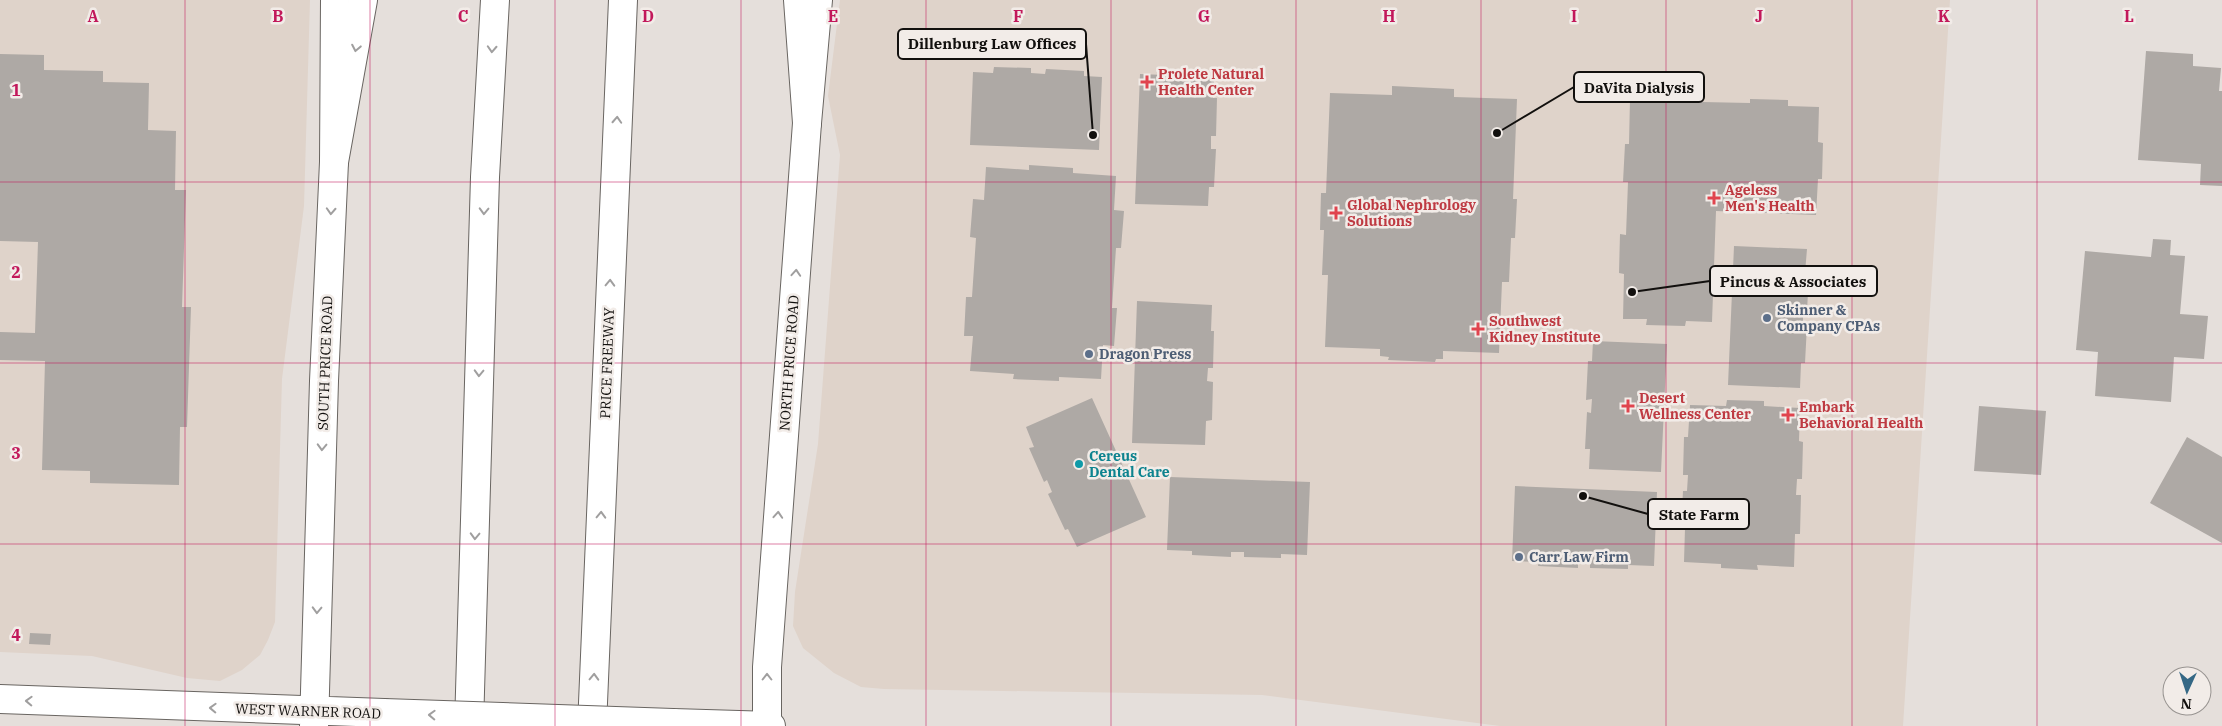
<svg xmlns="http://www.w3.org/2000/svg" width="2222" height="726" font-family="'IBM Plex Serif',serif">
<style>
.built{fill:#dfd3ca}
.building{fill:#aea9a5}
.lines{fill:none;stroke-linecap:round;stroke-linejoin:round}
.secondary-casing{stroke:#696561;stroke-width:30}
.motorway-casing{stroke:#696561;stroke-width:30}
.secondary{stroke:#fff;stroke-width:28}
.motorway{stroke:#fff;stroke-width:28}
.secondary-bridge-casing{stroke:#696561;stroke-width:30;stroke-linecap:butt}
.secondary-bridge{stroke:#fff;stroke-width:28}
.oneway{stroke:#a09f9f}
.grid{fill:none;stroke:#c2185b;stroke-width:1;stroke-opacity:0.55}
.health-dot{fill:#e0444e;stroke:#f2ece8;stroke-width:2}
.service-dot{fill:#5c6f8a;stroke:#f2ece8;stroke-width:2}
.culture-dot{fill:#0f9aa8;stroke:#f2ece8;stroke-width:2}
.labels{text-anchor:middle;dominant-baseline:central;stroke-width:5;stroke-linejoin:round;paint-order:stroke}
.health-label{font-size:14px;font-weight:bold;fill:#be3a42;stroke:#f2ece8;text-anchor:start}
.service-label{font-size:14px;font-weight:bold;fill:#4e5e75;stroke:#f2ece8;text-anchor:start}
.street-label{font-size:14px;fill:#12100e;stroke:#f2ece8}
.culture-label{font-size:14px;font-weight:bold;fill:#0d838f;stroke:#f2ece8;text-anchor:start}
.grid-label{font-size:16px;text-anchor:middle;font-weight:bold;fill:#c2185b;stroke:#f2ece8;stroke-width:5;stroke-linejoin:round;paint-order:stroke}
.leader{fill:none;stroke:#12100e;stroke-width:2}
.callout-dot{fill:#12100e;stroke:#f2ece8;stroke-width:2}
.callout{fill:#f2ece8;stroke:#12100e;stroke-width:2}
.callout-label{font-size:15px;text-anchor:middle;font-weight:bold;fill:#12100e}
</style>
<rect width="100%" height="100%" fill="#e5dfdb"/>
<path class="built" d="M0 0H310L304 206 282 379 275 622 268 640 260 655 242 670 220 681 187 678 92 656 0 652Z
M840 0H1950L1903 726H1500L1262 695 884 689 861 687 834 673 803 648 793 626 795 592 818 444 840 155 828 96Z"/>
<path class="building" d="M2146 51 2193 54V66L2221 68 2219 91H2222V186L2200 185 2201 164 2138 160Z
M0 54 44 55V70L103 71V82L149 83 148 130 176 131 175 190H186L182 307H191L187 427H180L179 485 90 483V471L42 470 45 361 0 360V332L35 333 38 242 0 241Z
M994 67 1031 68V73L1045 74 1046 69 1084 71V76L1102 77 1099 150 970 145 973 72 993 73Z
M1140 74 1214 77 1213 98H1217L1216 136H1211V149H1216L1214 187H1209L1208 206 1135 204Z
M1392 86 1454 89V97L1517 99 1513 199H1517L1515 238H1511L1509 282H1502L1499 353 1443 351V359H1436L1435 362 1388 360 1389 357 1380 356V349L1325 347 1328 275H1322L1324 230H1320L1321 193H1326L1330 93 1392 95Z
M1664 94 1702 96V102L1750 103V99L1788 100V106L1819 107 1818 142 1823 143 1822 179H1818L1816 215 1716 211 1712 322 1686 321 1685 326 1646 325 1647 319H1623L1624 274 1619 273 1620 234 1626 235 1628 182H1623L1625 144H1629L1630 99 1663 100Z
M1029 165 1073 168V173L1116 176 1114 210 1124 211 1121 248H1116L1112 308H1117L1114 346 1103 345 1101 379 1059 377V381L1013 379 1014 374 970 371 973 336H964L966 297H972L976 238 970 237 973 199 984 200 986 167 1029 170Z
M2153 239 2171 240 2170 255 2185 256 2180 314 2208 316 2204 359 2174 357 2171 402 2095 396 2098 352 2076 350 2085 251 2151 257Z
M1734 246 1807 249 1805 273H1809L1807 311H1803V324L1807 325 1805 363H1801L1800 388 1728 385Z
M1137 301 1212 305 1211 331H1214L1213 368H1208L1207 381 1213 382 1212 420 1206 421 1205 445 1132 443Z
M1593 341 1667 344 1661 472 1589 469 1590 449H1585L1587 412 1591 413 1592 399 1586 400 1588 361H1592Z
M1092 398 1146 517 1077 547 1068 529 1065 530 1048 494 1052 492 1047 480 1044 482 1029 448 1034 447 1026 427Z
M1727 400 1764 401V406L1800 408 1799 441 1803 442 1802 479H1797L1796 495H1801L1800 534H1795L1794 567 1757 565 1758 570 1721 568V564L1684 562 1685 528H1681L1683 491H1687L1688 475H1683L1684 437H1688L1690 405 1726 406Z
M1979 406 2046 411 2041 475 1974 471Z
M2187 437 2222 457V543L2150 503Z
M1170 477 1310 482 1307 555 1281 554V558L1244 557V552H1231V557L1192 555V551L1167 550Z
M1515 486 1657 492 1654 566 1628 565V569L1590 568V564H1578V568L1538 566 1539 562 1512 561Z
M30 633 51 634 50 645 29 644Z"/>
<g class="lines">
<g class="secondary-casing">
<path id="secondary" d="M0 699 384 713
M673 723 771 726
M314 726 324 381 334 162 335 0
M767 726V667L807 123 818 0"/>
</g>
<g class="motorway-casing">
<path id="motorway" d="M798 0 807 123
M334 162 363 0
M469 726 485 177 495 0
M592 726 623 0"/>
</g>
<use href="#secondary" class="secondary"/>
<use href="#motorway" class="motorway"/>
<g class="secondary-bridge-casing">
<path id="secondary-bridge" d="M384 713 673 723"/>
</g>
<use href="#secondary-bridge" class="secondary-bridge"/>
</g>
<defs><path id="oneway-chevron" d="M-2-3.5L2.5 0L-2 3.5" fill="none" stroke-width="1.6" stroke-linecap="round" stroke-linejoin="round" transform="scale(1.25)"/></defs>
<g class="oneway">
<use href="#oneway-chevron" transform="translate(356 48) rotate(101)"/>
<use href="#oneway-chevron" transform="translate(492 49) rotate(93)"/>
<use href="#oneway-chevron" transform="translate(617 120) rotate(-87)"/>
<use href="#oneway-chevron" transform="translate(331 211) rotate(93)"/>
<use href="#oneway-chevron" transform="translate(484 211) rotate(92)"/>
<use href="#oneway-chevron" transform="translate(796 273) rotate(-86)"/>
<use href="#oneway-chevron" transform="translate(610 283) rotate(-88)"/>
<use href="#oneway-chevron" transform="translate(479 373) rotate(92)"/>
<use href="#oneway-chevron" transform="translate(322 447) rotate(92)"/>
<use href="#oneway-chevron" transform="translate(601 515) rotate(-88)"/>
<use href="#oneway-chevron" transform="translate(778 515) rotate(-86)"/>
<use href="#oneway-chevron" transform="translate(475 536) rotate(92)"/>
<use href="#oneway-chevron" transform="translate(317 610) rotate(92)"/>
<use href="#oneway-chevron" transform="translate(594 677) rotate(-88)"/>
<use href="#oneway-chevron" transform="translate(767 677) rotate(-90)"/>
<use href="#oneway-chevron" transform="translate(29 701) rotate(-178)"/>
<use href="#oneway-chevron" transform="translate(213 708) rotate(-178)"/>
<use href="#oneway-chevron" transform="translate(432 715) rotate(-178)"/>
</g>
<path class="grid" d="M185 0V726M370 0V726M555 0V726M741 0V726M926 0V726M1111 0V726M1296 0V726M1481 0V726M1666 0V726M1852 0V726M2037 0V726M0 182H2222M0 363H2222M0 544H2222"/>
<g class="health-dot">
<path d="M1144.5 74.5h5v5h5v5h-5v5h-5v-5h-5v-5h5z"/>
<path d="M1711.5 190.5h5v5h5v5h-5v5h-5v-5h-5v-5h5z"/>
<path d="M1333.5 205.5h5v5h5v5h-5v5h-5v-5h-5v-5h5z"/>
<path d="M1475.5 321.5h5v5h5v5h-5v5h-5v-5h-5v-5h5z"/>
<path d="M1625.5 398.5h5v5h5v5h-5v5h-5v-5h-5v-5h5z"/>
<path d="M1785.5 407.5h5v5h5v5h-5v5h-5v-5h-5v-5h5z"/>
</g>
<g class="service-dot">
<circle cx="1767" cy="318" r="5"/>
<circle cx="1089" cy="354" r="5"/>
<circle cx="1519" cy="557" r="5"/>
</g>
<circle class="culture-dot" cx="1079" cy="464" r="5"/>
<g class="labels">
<g class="health-label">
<text x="1158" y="74">Prolete Natural<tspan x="1158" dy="16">Health Center</tspan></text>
<text x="1725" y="190">Ageless<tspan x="1725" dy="16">Men's Health</tspan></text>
<text x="1347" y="205">Global Nephrology<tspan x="1347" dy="16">Solutions</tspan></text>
<text x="1489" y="321">Southwest<tspan x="1489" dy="16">Kidney Institute</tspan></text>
<text x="1639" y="398">Desert<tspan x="1639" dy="16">Wellness Center</tspan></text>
<text x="1799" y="407">Embark<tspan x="1799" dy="16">Behavioral Health</tspan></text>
</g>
<g class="service-label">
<text x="1777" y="310">Skinner &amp;<tspan x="1777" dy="16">Company CPAs</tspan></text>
<text x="1099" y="354">Dragon Press</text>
<text x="1529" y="557">Carr Law Firm</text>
</g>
<g class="street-label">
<text transform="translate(325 363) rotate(-88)">SOUTH PRICE ROAD</text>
<text transform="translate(607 363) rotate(-88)">PRICE FREEWAY</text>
<text transform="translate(789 363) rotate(-86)">NORTH PRICE ROAD</text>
<text transform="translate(308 711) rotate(2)">WEST WARNER ROAD</text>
</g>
<g class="culture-label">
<text x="1089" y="456">Cereus<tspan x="1089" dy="16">Dental Care</tspan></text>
</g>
</g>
<g class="grid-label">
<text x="93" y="22">A</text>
<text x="278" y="22">B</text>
<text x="463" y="22">C</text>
<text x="648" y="22">D</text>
<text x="833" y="22">E</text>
<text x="1018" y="22">F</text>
<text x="1204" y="22">G</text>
<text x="1389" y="22">H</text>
<text x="1574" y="22">I</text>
<text x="1759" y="22">J</text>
<text x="1944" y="22">K</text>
<text x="2129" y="22">L</text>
<text x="16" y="96">1</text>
<text x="16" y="278">2</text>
<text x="16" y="459">3</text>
<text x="16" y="641">4</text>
</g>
<path class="leader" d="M1093 135L1086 44M1497 133L1574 87M1632 292L1710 281M1583 496L1648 514"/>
<g class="callout-dot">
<circle cx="1093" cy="135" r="5"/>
<circle cx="1497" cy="133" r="5"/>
<circle cx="1632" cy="292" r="5"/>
<circle cx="1583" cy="496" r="5"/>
</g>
<g class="callout">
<rect x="898" y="29" width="188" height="30" rx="5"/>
<rect x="1574" y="72" width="130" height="30" rx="5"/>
<rect x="1710" y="266" width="167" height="30" rx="5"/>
<rect x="1648" y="499" width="101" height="30" rx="5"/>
</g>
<g class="callout-label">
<text x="992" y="49">Dillenburg Law Offices</text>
<text x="1639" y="93">DaVita Dialysis</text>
<text x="1793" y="287">Pincus &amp; Associates</text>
<text x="1699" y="520">State Farm</text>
</g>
<g transform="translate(2187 691) rotate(183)"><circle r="24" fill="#f2ece8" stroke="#989491"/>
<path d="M0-4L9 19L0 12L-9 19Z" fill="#356885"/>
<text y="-8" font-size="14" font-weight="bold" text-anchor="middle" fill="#12100e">N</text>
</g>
</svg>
